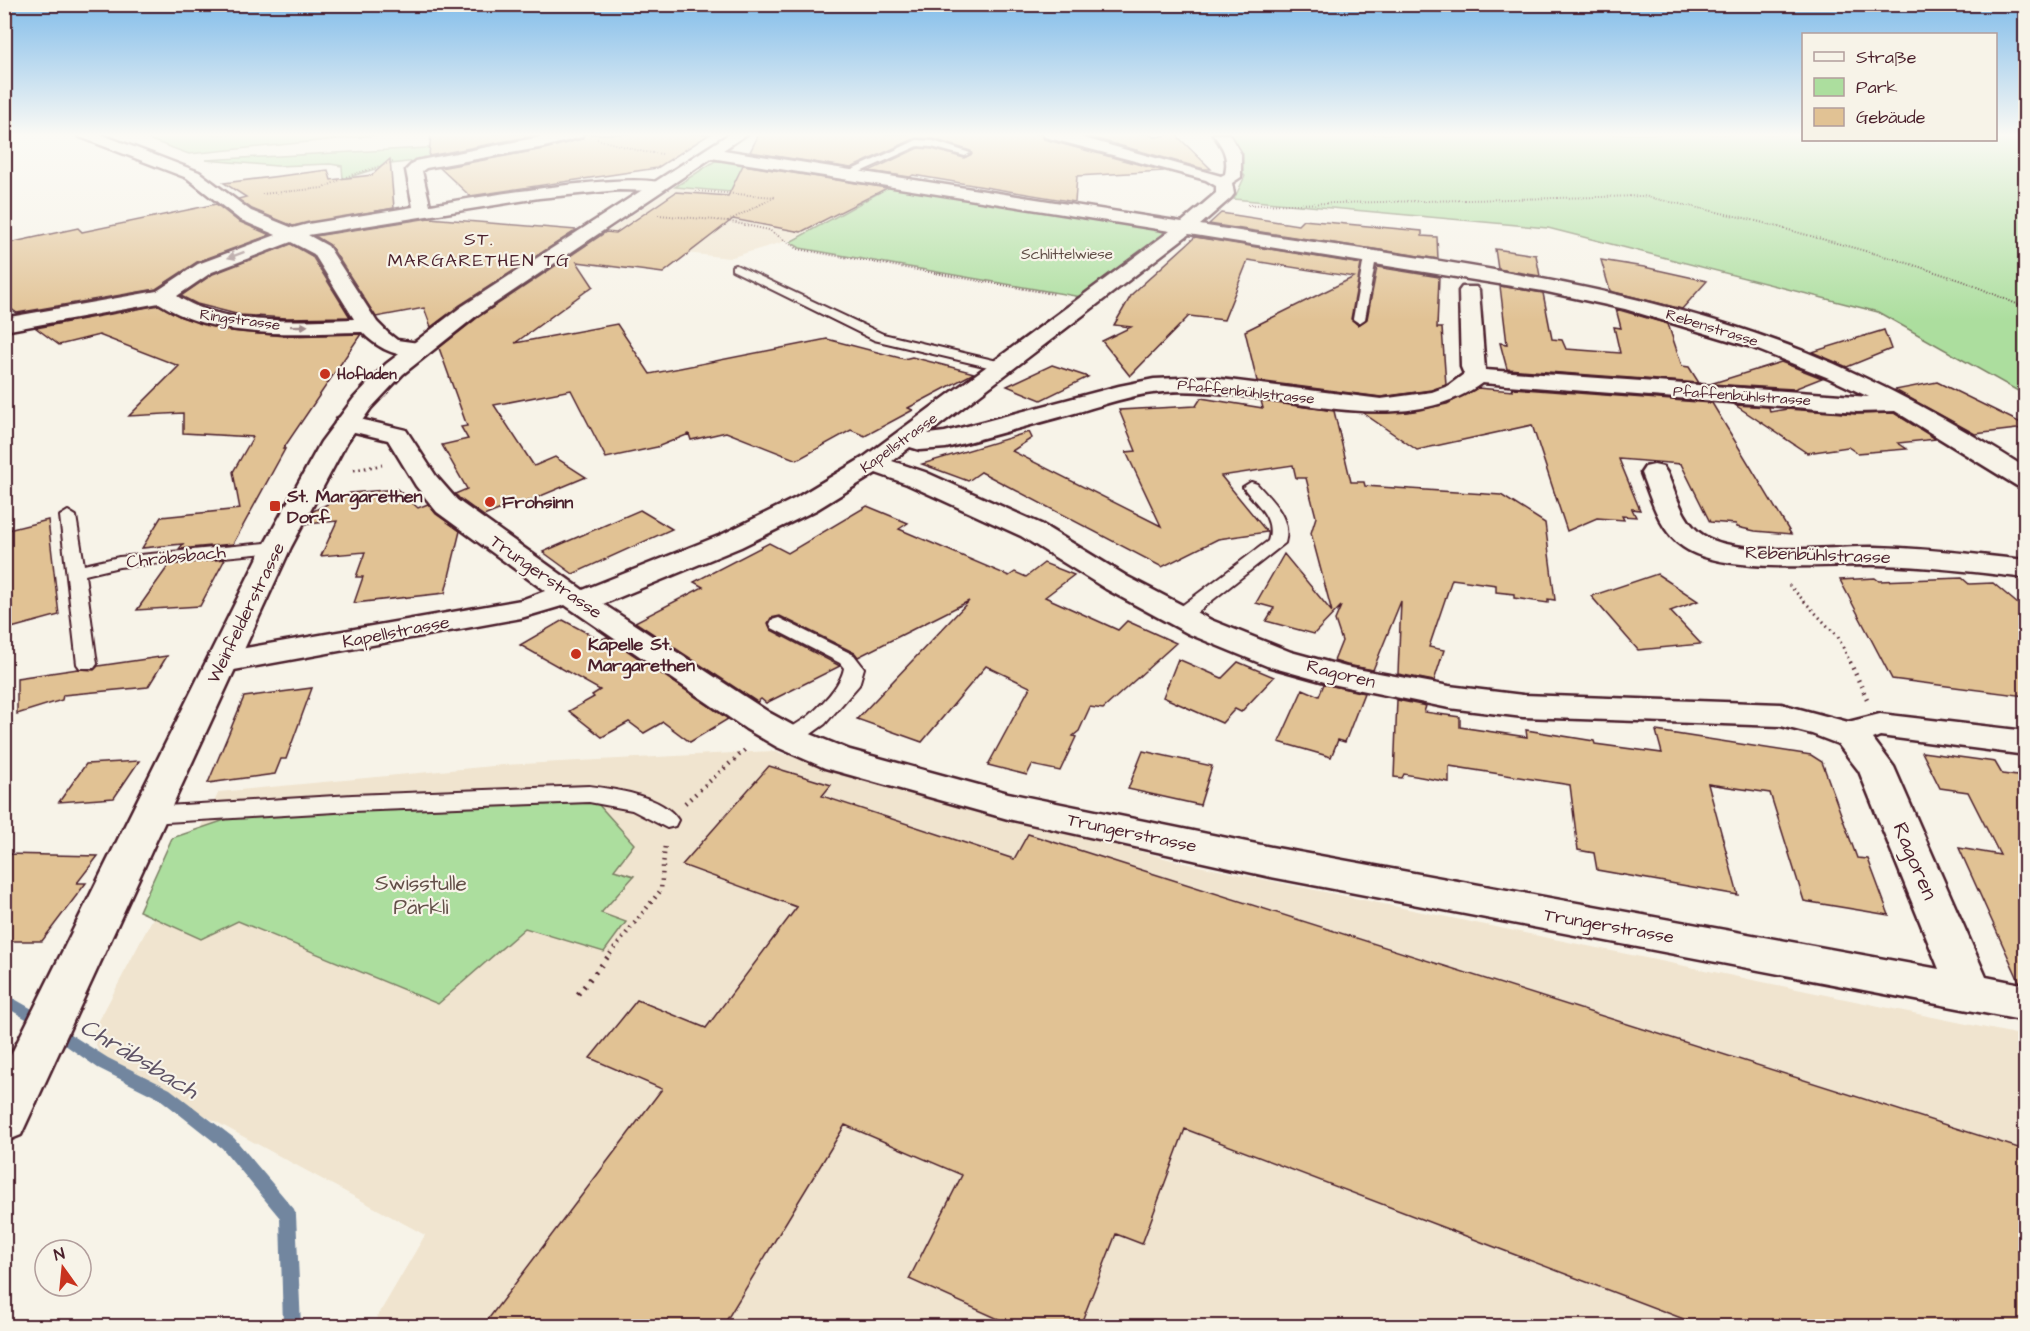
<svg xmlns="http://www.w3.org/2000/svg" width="2030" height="1331" font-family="'Architects Daughter',sans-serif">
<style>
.built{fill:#f0e4cf}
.green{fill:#acde9e;stroke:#7b7e64;stroke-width:1.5}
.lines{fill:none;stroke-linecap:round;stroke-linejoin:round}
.stream{fill:#72869f;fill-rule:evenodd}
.building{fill:#e1c294;stroke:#4a1f2b;stroke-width:1.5}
.lane-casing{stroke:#4a1f2b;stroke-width:4}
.street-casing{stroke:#4a1f2b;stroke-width:5}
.secondary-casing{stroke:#4a1f2b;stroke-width:5}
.path-far3{stroke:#4a1f2b;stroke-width:2;stroke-dasharray:1 2;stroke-linecap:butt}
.path-far2{stroke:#4a1f2b;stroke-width:3;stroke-dasharray:1.5 4;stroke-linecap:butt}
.path-far1{stroke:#4a1f2b;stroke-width:4.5;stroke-dasharray:1.5 5;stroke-linecap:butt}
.path{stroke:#4a1f2b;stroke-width:5;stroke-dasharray:2 7;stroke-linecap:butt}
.lane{fill:#f7f3e8;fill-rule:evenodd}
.street{fill:#f7f3e8;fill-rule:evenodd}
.secondary{fill:#f7f3e8;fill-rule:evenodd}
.oneway{fill:#a0898a}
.poi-dot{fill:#c8321e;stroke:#f7f3e8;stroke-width:2}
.labels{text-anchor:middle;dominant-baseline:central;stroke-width:4.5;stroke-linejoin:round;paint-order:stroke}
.far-park-label{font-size:15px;fill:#624f48;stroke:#f7f3e8}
.far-street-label{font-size:15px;fill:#4a1f2b;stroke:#f7f3e8}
.far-poi-label{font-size:15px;font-weight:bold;fill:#4a1f2b;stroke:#f7f3e8;text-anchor:start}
.far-quarter-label{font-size:18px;letter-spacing:1.5px;fill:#4a1f2b;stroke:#f7f3e8}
.poi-label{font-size:18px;font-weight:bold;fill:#4a1f2b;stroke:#f7f3e8;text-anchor:start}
.street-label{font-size:18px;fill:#4a1f2b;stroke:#f7f3e8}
.near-street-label{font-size:21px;fill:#4a1f2b;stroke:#f7f3e8}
.near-park-label{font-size:21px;fill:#624f48;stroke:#f7f3e8}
.near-water-label{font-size:24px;font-style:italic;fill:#5e5265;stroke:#f7f3e8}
</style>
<rect width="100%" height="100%" fill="#f7f3e8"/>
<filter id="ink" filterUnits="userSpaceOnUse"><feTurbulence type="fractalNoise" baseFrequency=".0167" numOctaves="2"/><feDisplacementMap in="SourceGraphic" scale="12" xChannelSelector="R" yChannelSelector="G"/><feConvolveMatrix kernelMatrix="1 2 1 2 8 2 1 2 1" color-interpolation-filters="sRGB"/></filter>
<g filter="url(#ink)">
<path class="built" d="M725 159 891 186 790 240 729 258 592 242 711 162Z
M773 751 1179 862 2025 1036V1326H372L425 1235 165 1094 103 1063 92 1034 219 792 503 765Z"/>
<path class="green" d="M134 134H387L189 154Z
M1211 134H1803L1804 140H1996V134H2025V395L1878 312 1548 228 1234 199 1245 176Z
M443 147 439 158 391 164 343 179 342 166 330 164 277 166 205 160Z
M738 160 839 177 802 195 778 196 675 187 715 161Z
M891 186 1159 228 1164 231 1161 239 1081 297 800 248 790 242Z
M589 794 634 844 614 870 634 876 601 913 626 922 604 952 525 928 438 1004 238 921 201 939 139 911 172 838 260 808Z"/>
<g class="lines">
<path class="stream" d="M4 993 48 1018 50 1022 48 1026 43 1028 38 1026 4 1006Z
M56 1025 108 1058 170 1089 234 1138 294 1209 296 1215 301 1326H283L280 1218 222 1148 160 1099 98 1068 51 1035 49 1031 51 1027Z"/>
</g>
<path class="building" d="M431 134H542L429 156Z
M585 134H710L657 168 470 196 440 168 544 149 582 139Z
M759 134H1041L1044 139 1164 171 1077 176 1075 202 913 175 910 177 869 171 918 148 932 149 964 158 972 154 971 151 934 139 916 138 851 168 750 152Z
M1079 134H1149L1155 137 1175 134 1211 169H1204Z
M390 159 394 208 293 226 252 209 238 199 246 197 224 183 328 170 331 180 372 175Z
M743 165 887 188 801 232 733 219 663 273 577 262 593 286 515 343 617 324 650 374 827 339 904 359 912 357 974 373 908 408 913 410 865 436 851 430 797 460 726 432 691 440 689 434 657 447 606 458 571 390 494 405 534 466 555 457 586 477 524 503 521 501 484 516 459 498 455 494 467 489 442 445 468 439 461 427 467 426 439 348 477 318 606 232 616 233 676 192 728 196Z
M216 204 238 221 270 235 197 262 156 289 17 313 4 304V244L78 228 82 232Z
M1221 213 1298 225 1303 220 1422 231V236L1437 237 1438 259 1209 224Z
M429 218 577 230 460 305 431 327 424 308 376 317 330 245 315 236Z
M1195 237 1361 264 1351 319 1358 325 1367 319 1377 267 1439 277 1437 328H1442L1446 385 1431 390 1381 397 1257 381 1245 331 1354 277 1248 260 1224 320 1189 316 1130 376 1102 341 1131 327 1114 325 1132 294Z
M291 244 312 256 350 317 286 318 240 315 197 304 181 296 213 274Z
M1495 249 1536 255 1540 276 1498 269Z
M1601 260 1644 267 1707 281 1682 309 1610 291Z
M1500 286 1543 293 1552 339 1562 340 1566 349 1620 353 1614 327 1621 328 1616 309 1668 324 1682 366 1689 367 1699 383 1507 369 1500 343 1507 344Z
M159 305 181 317 231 331 284 336 361 334 283 449H285L233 544 179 549 183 544 142 548 161 517 240 509 233 472 253 437 183 433V413L129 416 179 366 99 335 59 345 36 328Z
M1884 330 1891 349 1847 367 1812 352Z
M1781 362 1822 378 1794 389 1710 384Z
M1052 365 1088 377 1041 400 1007 386Z
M1937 382 2025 425V428L1975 434 1895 390Z
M1477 388 1513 391 1512 388 1712 403 1791 534 1755 531 1737 527 1736 524 1710 522 1681 464 1619 459 1640 510 1632 509 1636 517 1622 516 1624 520 1597 518 1567 531 1532 425 1417 450 1363 413 1407 412 1447 404Z
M1201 398 1263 408 1261 401 1334 411 1351 482H1364L1365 486 1501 495 1545 523 1555 600 1548 599V603L1514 598V594L1496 592V585L1452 579 1429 647 1444 650 1434 681 1398 674 1401 601 1373 670 1347 665 1334 661 1342 641 1335 620 1341 606 1314 634 1266 621 1274 608 1256 603 1284 554 1332 612 1311 533 1316 517 1306 478H1296L1293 465 1221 476 1267 532 1218 539 1162 567 981 472 968 481 922 464 1029 432 1032 438 1012 451 1161 526 1126 452 1136 451 1119 410 1196 406Z
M1735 405 1769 407 1770 412 1787 409 1857 414 1894 413 1936 439 1898 443 1907 449 1857 453 1848 447 1807 453Z
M397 489 418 508 428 504 436 514 460 531 445 593 354 603 363 577H356L365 552 321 556 337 521 306 524 313 511 350 493Z
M867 506 908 523 899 529 1009 576 1015 572 1026 577 1044 563 1074 575 1045 597 1118 630 1127 621 1176 643 1103 709 1090 707 1079 731 1073 736 1076 737 1060 771 1032 765 1027 775 988 765 1030 687 986 666 922 742 857 719 969 601 858 657 855 653 780 616 771 618 768 623 771 630 840 666 766 703 761 699 757 702 635 622 703 587 694 582 769 543 788 553Z
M640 510 672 529 573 574 543 552Z
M48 520 59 615 4 630V531Z
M225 559 200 606 137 610 169 565Z
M1657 574 1698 601 1670 611 1701 644 1638 650 1591 596Z
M1875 578 1879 581 1962 578 1969 584 1993 583 2025 610V696L1892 679 1840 580Z
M563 620 600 640 607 637 728 719 690 742 663 722 644 733 629 722 602 737 569 711 594 697 592 695 600 690 520 645Z
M167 656 148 687 63 695 62 700 17 714V678L78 669 94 670 98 666Z
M1178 659 1222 678 1238 662 1274 677 1241 712 1235 709 1222 723 1163 697Z
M1324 684 1364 693 1345 742 1338 740 1331 757 1279 742 1303 689 1319 696Z
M312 688 286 759H281L275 774 208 783 244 697Z
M1397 700 1426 706 1424 712 1460 717V727L1527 737 1526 730 1594 741 1595 744 1662 753 1656 731 1811 755 1822 762 1857 858 1868 859 1889 915 1804 901 1770 793 1708 784 1738 895 1597 870 1594 853 1578 850 1570 785 1449 766V782L1404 774 1402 778 1394 777Z
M1143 751 1212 766 1200 805 1128 789Z
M1922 752 1995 762 2002 774 2025 777V983L2019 981 1959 848 2000 855 1968 792 1940 788Z
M139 761 114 798 59 802 86 764Z
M769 766 831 785 822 796 1014 859 1028 834 2025 1150V1326H1702L1185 1129 1142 1244 1116 1234 1080 1326H1014L909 1279 962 1175 845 1125 723 1326H483L662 1089 590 1058 637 1000 706 1028 797 907 682 865Z
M4 854 98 856 77 883H86L42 941H4Z"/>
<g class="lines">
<g class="lane-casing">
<path id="lane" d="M917 140 933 141 970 153 965 156 932 147 918 146 849 177 841 175Z
M1370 255 1376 258 1365 319 1359 323 1353 319 1364 258Z
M736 265 883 334 1006 363 1008 366 1001 370 874 340 732 270V266Z
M1251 482 1257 484C1272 501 1292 518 1285 543L1186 621H1172L1170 617 1172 613 1268 541C1276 517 1255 504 1243 487Z
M68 511 76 516 84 565 119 557 277 542 283 543 286 547 283 551 277 552 119 567 85 575 97 664 94 668H80L77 664 60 516Z
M779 618 854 655 864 668 859 685 825 724 797 744 790 746 783 744 780 739C786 728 800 723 810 715 823 703 841 685 844 668L840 663 772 628 770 624 772 620Z
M589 786C614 789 664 796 678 820L675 826 667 828 632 810 589 802 352 811 149 823 141 821 138 815 141 809 149 807 352 795Z"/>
</g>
<g class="street-casing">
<path id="street" d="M78 134H100L199 172 251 211 293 228 308 224 413 207 406 170 415 161 556 134H583L581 137 544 147 426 168 422 171 430 205C461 200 652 167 666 186L658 191 619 190 539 198 308 235 328 246 377 322 388 333 397 340 426 344 429 349 426 354C401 360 379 350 362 332 297 333 217 341 159 303L4 331V318L157 291 198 264 276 235 239 219 187 178 80 137ZM291 242 314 254 354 319C297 320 226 328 177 296L212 272Z
M1043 134H1069L1221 176 1225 174C1229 157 1223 147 1213 134H1229L1241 154V177L1232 183 1234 194 1231 198 1200 225C1402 257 1615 277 1806 352 1883 383 1955 423 2026 468V488L2017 486 1895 411 1857 412 1482 383C1392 448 1257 380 1153 393 1129 396 1105 404 1082 411 1037 423 992 436 946 448L920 450 910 447 892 461 925 472 1041 524 1128 577 1211 620 1291 652 1346 667 1449 686 1523 695 1781 704 1848 722 1880 714 2026 731V755L1880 736 1873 739 1894 767 1986 977 2026 985V1021L1271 877 1008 819 825 768 777 747 746 729 565 605 521 618 223 672 211 669 207 662 211 655 223 652 521 600 545 591 437 512 416 486 388 440 338 428 335 423 338 418 347 416 406 430 436 476 457 500 583 590 721 535 796 498 864 457 1170 231 711 158 703 153 705 150 711 148 1182 222 1216 193V186L1206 180 1045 137ZM1189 234 1543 291 1625 309 1748 346 1829 378 1869 397 1485 370 1479 291 1476 287H1462L1459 291 1461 367 1464 374 1448 386 1432 392 1381 399 1204 377 1154 379 1119 386 945 432 928 434ZM876 473 907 484 1021 536 1106 589 1189 634 1267 666 1332 684 1449 708 1523 717 1781 726 1812 734 1838 744 1859 771 1939 969 1271 847 1008 793 850 750 803 731 770 713 603 604 741 547 816 510Z
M1654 465 1663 467 1667 473C1676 494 1683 522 1703 535 1737 558 1833 546 1875 547 1919 548 1963 553 2007 558L2026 560V578C1976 572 1926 566 1876 565 1827 564 1723 575 1683 547 1659 531 1651 498 1641 473L1645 467Z"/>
</g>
<g class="secondary-casing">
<path id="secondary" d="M729 134H747L476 316 403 374 371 408 347 442 291 547 21 1135 4 1142V1069L263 547 321 442 354 398 386 364 461 307Z"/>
</g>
<path class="path-far3" d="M597 139 644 152 663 154
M696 191 776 197
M262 194 323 188 348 176 393 162
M1248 205 1643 196 1749 219 1898 260 1963 281 2026 308
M658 215 727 221 769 230 798 249 1054 294
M728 221 775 197"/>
<path class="path-far2" d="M354 470 382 465
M1789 585 1838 637 1851 664"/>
<path class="path-far1" d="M1850 662 1867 699
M685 803 745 750
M610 954 661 890 665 844"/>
<path class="path" d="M578 994 611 953"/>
<use href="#lane" class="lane"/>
<use href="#street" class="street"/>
<use href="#secondary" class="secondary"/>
</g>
<defs><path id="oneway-solid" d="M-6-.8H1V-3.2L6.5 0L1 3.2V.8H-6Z" transform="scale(1.5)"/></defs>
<g class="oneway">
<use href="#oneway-solid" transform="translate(236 255) rotate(160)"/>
<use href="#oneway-solid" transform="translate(299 326) rotate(-1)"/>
</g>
</g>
<linearGradient id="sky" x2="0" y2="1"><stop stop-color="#83bdea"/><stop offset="0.42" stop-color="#fbfaf5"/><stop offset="1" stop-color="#fbfaf5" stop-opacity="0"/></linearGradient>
<rect width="2030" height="321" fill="url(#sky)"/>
<g class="poi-dot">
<circle cx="325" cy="374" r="6"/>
<circle cx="490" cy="502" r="6"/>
<rect x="269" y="500" width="12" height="12" rx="3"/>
<circle cx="576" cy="654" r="6"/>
</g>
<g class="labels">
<g class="far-park-label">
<text x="1067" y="254">Schlittelwiese</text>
</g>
<g class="far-street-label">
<text transform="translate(240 320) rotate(8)">Ringstrasse</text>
<text transform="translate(1712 328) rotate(17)">Rebenstrasse</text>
<text transform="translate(1246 392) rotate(6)">Pfaffenbühlstrasse</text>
<text transform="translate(1742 396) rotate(4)">Pfaffenbühlstrasse</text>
<text transform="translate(899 443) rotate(-36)">Kapellstrasse</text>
</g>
<g class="far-poi-label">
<text x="337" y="374">Hofladen</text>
</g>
<g class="far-quarter-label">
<text x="479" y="239">ST.<tspan x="479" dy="21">MARGARETHEN TG</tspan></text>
</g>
<g class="poi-label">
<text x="287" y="496">St. Margarethen<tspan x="287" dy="21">Dorf</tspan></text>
<text x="502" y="502">Frohsinn</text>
<text x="588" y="644">Kapelle St.<tspan x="588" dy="21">Margarethen</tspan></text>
</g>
<g class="street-label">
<text transform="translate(1818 555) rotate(2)">Rebenbühlstrasse</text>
<text transform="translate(176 557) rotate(-6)">Chräbsbach</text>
<text transform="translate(546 577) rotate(35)">Trungerstrasse</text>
<text transform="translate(246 613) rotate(-64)">Weinfelderstrasse</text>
<text transform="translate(396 632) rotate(-11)">Kapellstrasse</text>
<text transform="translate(1341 674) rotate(14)">Ragoren</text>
<text transform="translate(1132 833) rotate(12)">Trungerstrasse</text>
<text transform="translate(1609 926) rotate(10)">Trungerstrasse</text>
</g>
<g class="near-street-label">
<text transform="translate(1915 861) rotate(67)">Ragoren</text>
</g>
<g class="near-park-label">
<text x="421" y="883">Swisstulle<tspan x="421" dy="24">Pärkli</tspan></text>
</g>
<g class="near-water-label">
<text transform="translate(139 1059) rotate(31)">Chräbsbach</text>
</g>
</g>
<rect width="2030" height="1331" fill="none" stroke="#f7f3e8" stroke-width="24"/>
<rect x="12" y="12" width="2006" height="1307" fill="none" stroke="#4a1f2b" stroke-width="2" filter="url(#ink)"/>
<rect x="1802" y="33" width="195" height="108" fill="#f7f3e8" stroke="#b29e9c" stroke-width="1.5"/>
<rect x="1814" y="52" width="30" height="9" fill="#f7f3e8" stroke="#b29e9c" stroke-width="1.5"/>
<text x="1856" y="63" font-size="18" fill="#4a1f2b">Straße</text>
<rect x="1814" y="78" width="30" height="18" fill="#acde9e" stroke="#b29e9c" stroke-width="1.5"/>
<text x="1856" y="93" font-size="18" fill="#4a1f2b">Park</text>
<rect x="1814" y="108" width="30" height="18" fill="#e1c294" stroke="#b29e9c" stroke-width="1.5"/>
<text x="1856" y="123" font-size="18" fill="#4a1f2b">Gebäude</text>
<g transform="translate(63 1268) rotate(345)"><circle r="28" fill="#f7f3e8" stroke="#b29e9c" stroke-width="1.5"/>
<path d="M0-4.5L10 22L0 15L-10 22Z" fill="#c8321e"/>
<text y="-9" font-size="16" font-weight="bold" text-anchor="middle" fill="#4a1f2b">N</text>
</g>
</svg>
